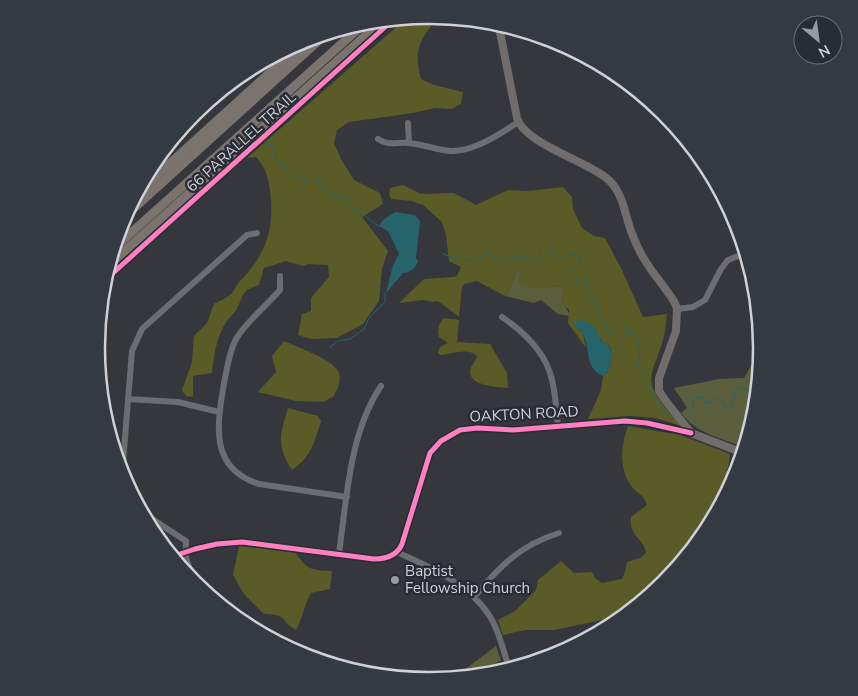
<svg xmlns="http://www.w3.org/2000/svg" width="858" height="696" font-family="'Nunito Sans',sans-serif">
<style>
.green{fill:#5b5e3c}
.forest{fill:#595c27}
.water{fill:#26646b}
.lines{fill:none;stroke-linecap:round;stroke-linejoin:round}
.stream{stroke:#26646b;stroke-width:1}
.minor{stroke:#6b6d71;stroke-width:6}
.major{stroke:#706d6c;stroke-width:8}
.highway{stroke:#7b736e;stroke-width:9}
.cycleway-casing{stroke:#282c35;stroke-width:8}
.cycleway{stroke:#ff80c0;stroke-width:5}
.poi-dot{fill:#999ba1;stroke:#282c35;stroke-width:2}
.labels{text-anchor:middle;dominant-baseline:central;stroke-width:5;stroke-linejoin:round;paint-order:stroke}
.street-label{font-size:15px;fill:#cfd1d7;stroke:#282c35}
.poi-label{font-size:15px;fill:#cfd1d7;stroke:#282c35;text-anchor:start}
.rim{fill:none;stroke:#cfd1d7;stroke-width:2.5}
</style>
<rect width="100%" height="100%" fill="#35373c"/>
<path class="green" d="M519 270 522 271 520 275 521 283C535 291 546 287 561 286L564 289V294L561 299C563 306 568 309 570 316L558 314 541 300 534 303 505 296 507 295 516 272Z
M760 331 762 348 756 413 745 448C722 438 697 434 681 413L687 408 674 388 719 379 744 378C753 363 759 352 755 335Z
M496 646 501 660 476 676 452 679Z"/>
<path class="forest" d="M429 15 439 16C420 40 413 48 421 79L434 85 463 92 461 104 451 109 435 108 413 113 349 122 337 130 334 143 341 159 354 180 380 193 383 204 362 217 388 251 382 268 379 301 363 324 337 338 311 339 298 335 302 314 311 311V298L329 277 328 265 308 264 303 266 286 261 264 268 259 285C242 290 244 294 237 309 234 314 228 318 225 324 216 339 214 356 212 373L193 376V397L186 396 182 390 192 362 194 336 207 323 214 304C219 301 227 298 231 294 235 291 236 285 239 282 266 255 275 229 270 191 268 178 266 167 256 157L247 158 408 17Z
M403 185 421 194 454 193 476 205 508 190 528 191 563 187 572 197 573 209 582 228 594 236 605 238 621 268 643 317 667 314C666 327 664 340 659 352 655 365 648 375 653 389 659 402 672 415 681 426L656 418 630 416 588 419 601 390 603 376 607 373 611 364V349L608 344 601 342 600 338 575 326 583 333 586 348 568 323 569 310 562 304 561 299 564 294V289L561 286 537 289 529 287 519 283 518 280 522 271 519 270 516 272 507 295 505 296 477 281 464 284 462 287 459 317 438 301 433 302 423 300 399 303 424 279 454 277 457 276 461 267 449 261 446 235 442 222 423 205 412 201 391 199 389 194 390 188Z
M444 318 459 320 457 342 490 344 507 373 508 388C498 387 469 386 470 371 471 365 476 361 477 356 468 347 452 354 441 355L438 353 440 347 448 343 439 337C437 330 438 324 444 318Z
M284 341C297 347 335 360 339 373 342 381 337 389 334 396L323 402 296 401 258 392 276 372 272 356Z
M288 408 318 416 321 421C314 443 312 456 292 470 276 446 280 434 288 408Z
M628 426 680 435 730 454 727 474 703 522 699 541 664 584 620 620 612 618 554 630H525L503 635 498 620 515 611 536 590 538 580 561 561 574 573 592 572 595 578 602 583 622 579 625 572 627 562 642 557 646 552C642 536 629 537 631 517L647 505C643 494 639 495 632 487 618 469 621 445 628 426Z
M239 546 295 552C307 570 311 570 332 571L330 589 311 593C304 605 303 617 296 630 278 620 291 615 264 614L244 594 233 575Z"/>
<path class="water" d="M395 212 415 215 420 221 416 258 418 261C416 268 410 273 403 273L386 293 393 265 399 254 388 231 379 226 383 220Z
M579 320C595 324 596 326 601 342L608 344C614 354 613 368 603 376 584 368 591 349 583 334 581 329 575 328 573 322Z"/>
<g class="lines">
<path class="stream" d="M216 94 225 99
M262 141 266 145 270 144 275 151V157L279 163 293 176 307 181 318 182 330 193 349 199 350 207C362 211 370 222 379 226
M443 254 458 259 470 260 489 254 505 262 510 256C521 255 529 263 540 258L539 249 551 250 556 256 560 258C568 255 572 253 580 257 582 264 577 267 571 272L575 276 578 283 586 280 588 282 585 289C597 302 599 319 609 333H618L623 338 626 334 625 328C637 335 644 353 637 365L641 371 646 373 645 384 667 415 673 416
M330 347 338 341 350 339 364 329 369 318 385 302V293
M689 413 694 406 693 399 702 396 704 402 708 403 720 398 725 407 728 409 732 407 735 392 738 387 746 389 757 397"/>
<path class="minor" d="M499 31 515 28
M408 123 409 143
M378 139C388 146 397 142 408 143 423 144 436 150 451 151 473 152 501 134 518 122
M280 276V290C267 305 246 322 236 339 229 352 227 369 224 383 217 425 209 468 259 484L347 497
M677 309 693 307 705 300 721 269 728 260 746 253
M502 317C524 332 546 352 552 380 556 395 556 411 558 426
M128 399 178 402 219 412
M127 474 123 463 132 351 142 329 247 235 257 233
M140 511 186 541V558L195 584
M397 552C430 567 469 584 489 615 500 631 503 652 510 670
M339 553C347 498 349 434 381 386
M171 557 195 549 217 544 242 542 374 559C386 559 397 556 402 544L430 453 441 441 460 430 477 428 513 430 625 421 647 423 691 433
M474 597C499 567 520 545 559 533"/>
<path class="major" d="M498 22 517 118C524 143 584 160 605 177 623 190 624 212 631 231 635 242 640 253 646 262 655 277 667 289 675 303L677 309 676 331 659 378V391L665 400 691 433 743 453"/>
<path class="highway" d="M134 196 308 38
M122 219 328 32
M112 250 367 21
M108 266 383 20"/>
<g class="cycleway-casing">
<path id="cycleway" d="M102 283 395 18
M171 557 195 549 217 544 242 542 374 559C386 559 397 556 402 544L430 453 441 441 460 430 477 428 513 430 625 421 647 423 691 433"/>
</g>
<use href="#cycleway" class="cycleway"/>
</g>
<circle class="poi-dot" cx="395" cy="580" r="5"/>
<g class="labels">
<g class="street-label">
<text transform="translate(241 142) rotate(-42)">66 PARALLEL TRAIL</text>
<text transform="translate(524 414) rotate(-3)">OAKTON ROAD</text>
</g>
<g class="poi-label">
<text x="405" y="571">Baptist<tspan x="405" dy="17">Fellowship Church</tspan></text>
</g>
</g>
<path d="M0 0H858V696H0ZM105 348a324 324 0 1 1 648 0a324 324 0 1 1-648 0Z" fill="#353942" fill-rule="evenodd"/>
<path class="rim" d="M105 348a324 324 0 1 1 648 0a324 324 0 1 1-648 0Z"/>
<g transform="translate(818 40) rotate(151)"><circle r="24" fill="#282c35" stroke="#6b6e76"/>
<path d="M0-4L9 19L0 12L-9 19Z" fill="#999ba1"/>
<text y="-8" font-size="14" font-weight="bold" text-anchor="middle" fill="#cfd1d7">N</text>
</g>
</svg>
